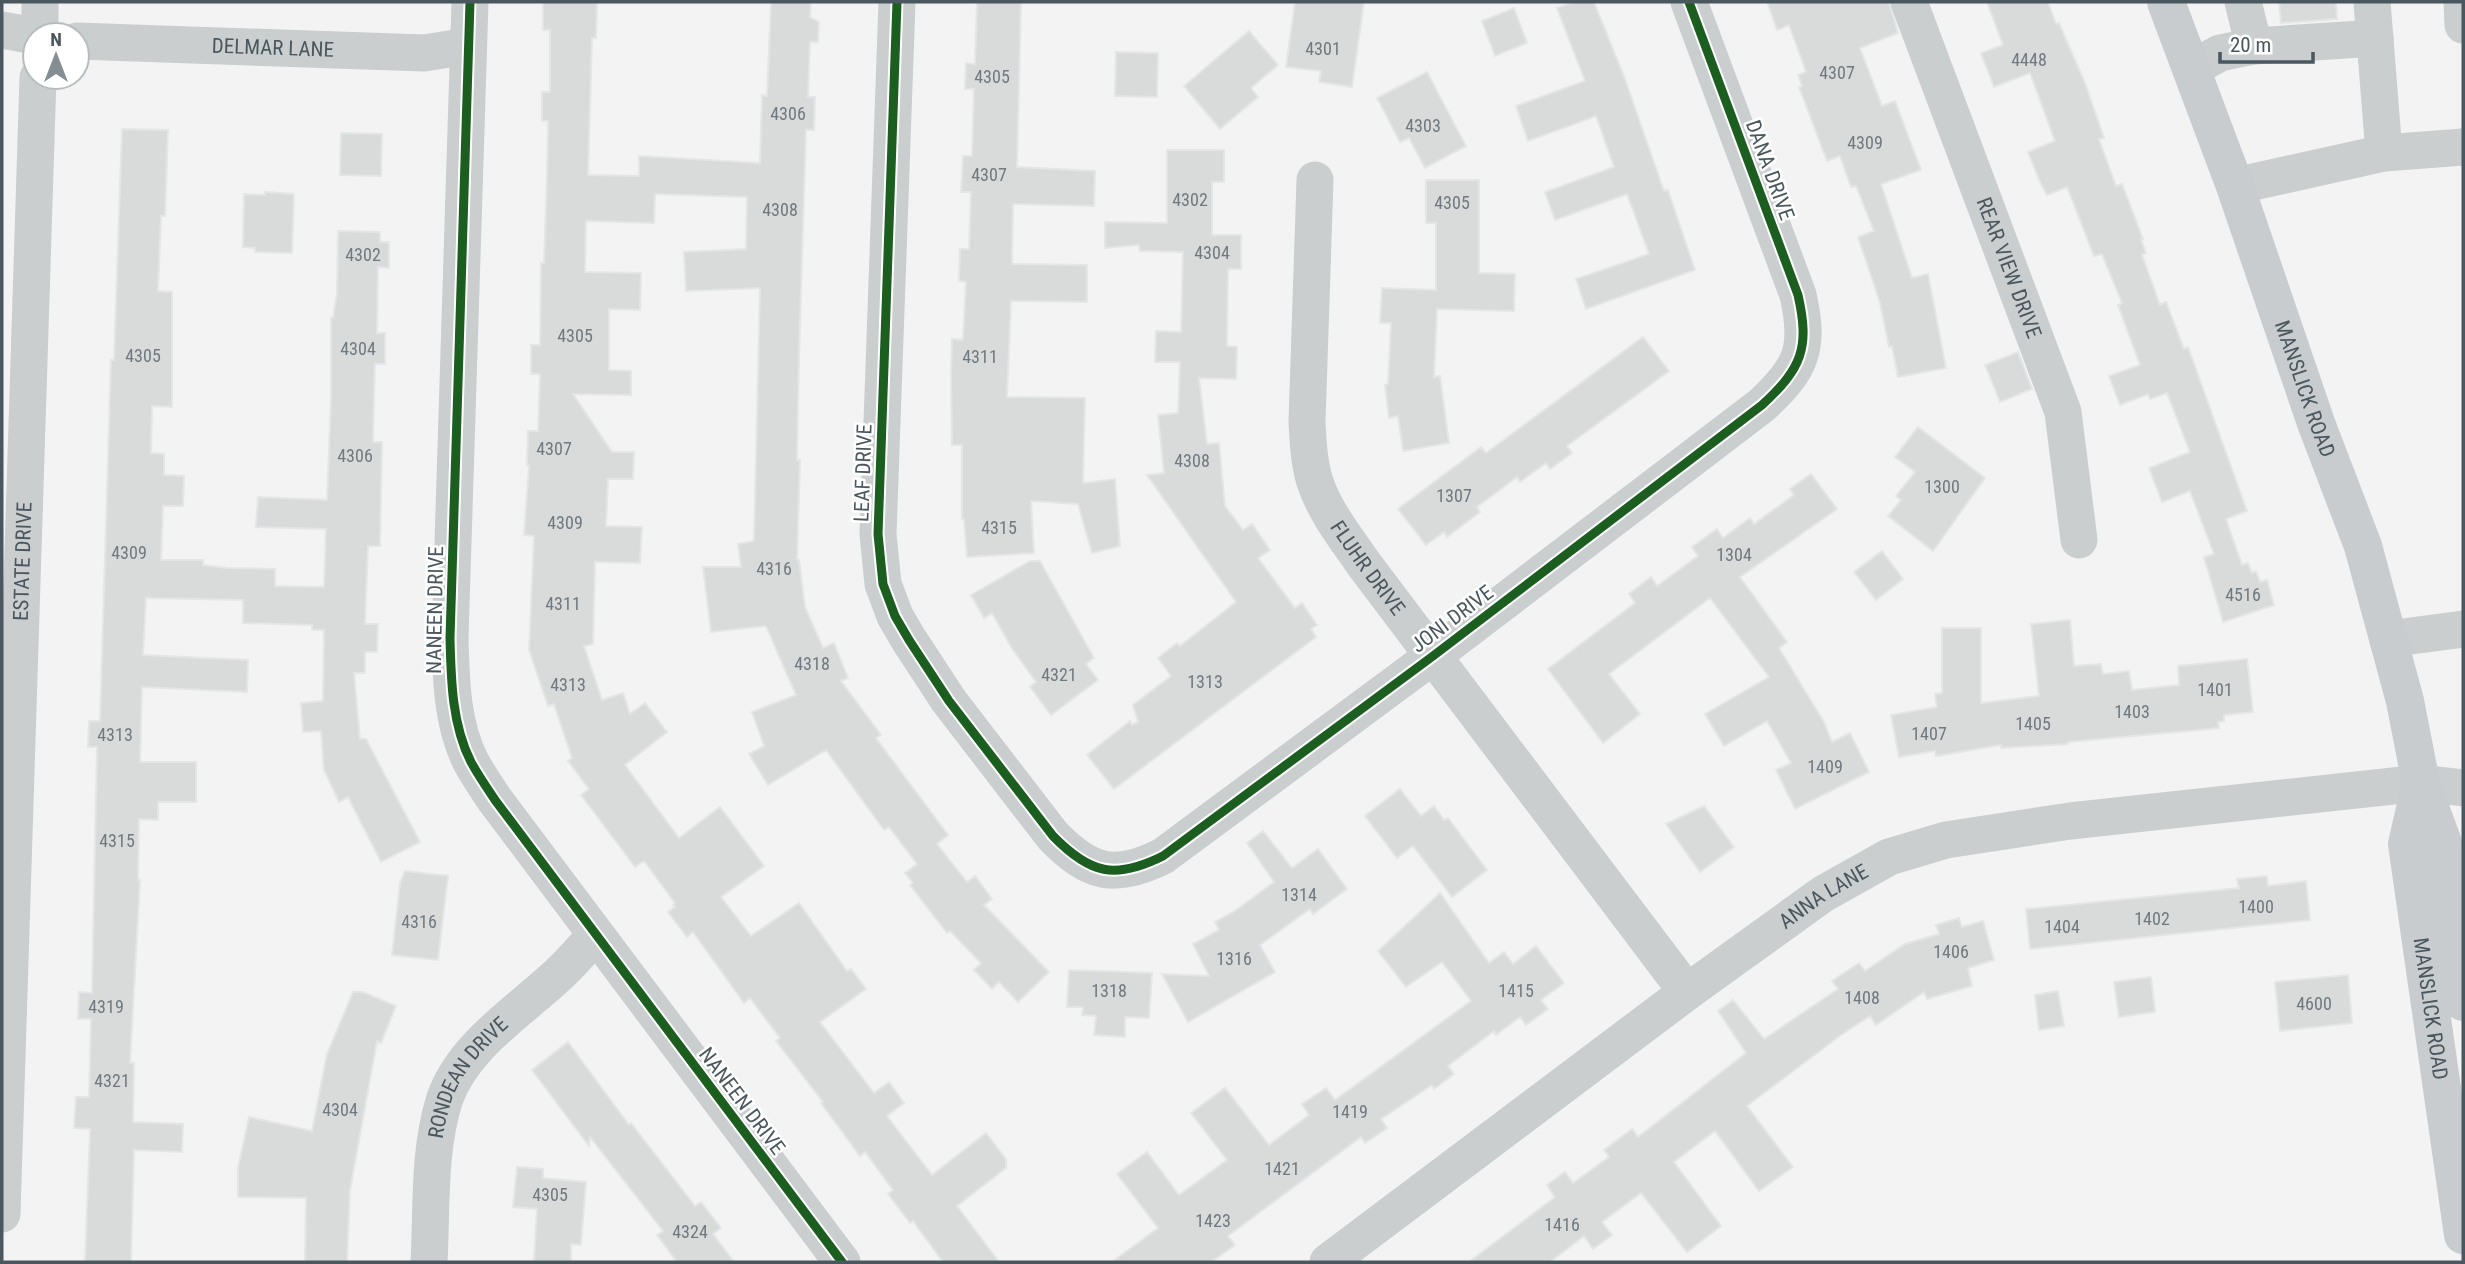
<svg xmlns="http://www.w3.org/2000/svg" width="2465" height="1264" font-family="'Roboto Condensed',sans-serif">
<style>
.building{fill:#d9dbdb;stroke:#e4e5e6;stroke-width:2}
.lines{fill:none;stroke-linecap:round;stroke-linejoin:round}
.minor{stroke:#cacecf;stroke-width:37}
.major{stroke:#c8ccce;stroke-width:38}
.cycleway-casing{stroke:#fff;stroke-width:13}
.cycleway{stroke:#1b5e20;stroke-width:9}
.labels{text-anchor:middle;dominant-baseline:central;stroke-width:5;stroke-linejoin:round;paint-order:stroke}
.number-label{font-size:18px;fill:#6f797f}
.street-label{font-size:21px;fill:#4a575f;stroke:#fff}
</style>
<rect width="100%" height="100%" fill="#f3f3f3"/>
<path class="building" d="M543 2H597L596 38H592L588 175 639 176V156L760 163 762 95 767 96 771 2H811L810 17 819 22 818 42H810L808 97H815L814 130H806L799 357 797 460H800L797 560H799L805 607 823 648 834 643 848 678 841 681 881 735 876 738 948 835 937 844 967 882 975 876 992 899 984 905 1049 972 1018 1002 999 982 992 989 974 970 981 963 950 931 947 933 910 885 913 883 905 873 917 864 889 827 884 830 826 750 768 785 749 754 764 746 752 712 796 695 766 626 711 632 703 567H741L738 544 754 541 760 288 686 291 684 252 746 249 747 197 655 194 654 223 586 221 585 272 641 273 640 310 609 309V370L631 371V395L573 394 612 452H634L633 479H608L606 526 642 527 640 563 595 562 593 644 584 646 602 700 623 693 630 714 645 703 667 732 625 765 679 838 720 807 764 866 721 897 751 936 799 903 847 971 851 969 866 989 820 1022 874 1093 889 1082 904 1103 887 1116 932 1175 986 1133 1006 1159V1168L957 1206 999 1262H943L913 1221 910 1223 888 1194 893 1190 865 1152 860 1156 821 1103 823 1102 776 1041 780 1038 750 998 744 1003 693 932 687 937 668 912 675 907 673 905 675 903 644 861 635 867 581 795 589 789 568 761 572 758 554 704 548 706 529 650 534 536 524 535 529 466 527 465 528 431H538L540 376 539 374H531V345H540L541 263H544L547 174 548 121H542V92H550V30H543Z
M977 2H1021L1017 167 1095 171 1094 206 1013 204 1012 264 1087 265V302L1011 301 1007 397 1085 398 1083 483 1115 479 1120 546 1092 553 1078 504 1031 501 1034 553 967 557 964 519H962V445H952L951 373 952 339 963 340 966 282 959 281 960 249H969L971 192H961L963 156H972L974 89H965L966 63 975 64Z
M1295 2H1364L1352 87 1319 82 1321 71 1286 67Z
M1573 2H1594L1625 79 1664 191 1668 190 1695 270 1586 309 1576 279 1649 254 1627 194 1555 220 1545 192 1614 167 1596 116 1528 141 1516 106 1585 81 1557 8Z
M1767 2H1889L1898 33 1860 48 1882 106 1895 101 1921 170 1881 184 1912 278 1928 274 1946 368 1898 377 1892 346 1889 347 1880 303 1858 237 1874 231 1856 186 1851 187 1840 156 1827 161 1799 87 1802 86 1798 75 1806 72 1789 25 1777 30Z
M1987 2H2048L2056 24 2059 23 2085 83 2104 138 2099 139 2116 186 2122 184 2143 239 2141 240 2146 253 2142 255 2160 305 2166 302 2184 349 2188 347 2247 511 2226 519 2242 565 2248 563 2252 573 2256 571 2260 582 2267 580 2274 605 2223 622 2204 557 2214 554 2190 491 2162 502 2149 468 2190 452 2167 393 2150 399 2148 394 2120 405 2109 376 2140 365 2118 305 2122 303 2102 254 2094 256 2067 187 2047 195 2040 182 2028 152 2055 141 2030 73 1994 87 1981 53 2003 45Z
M2279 2H2336L2337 19 2281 23Z
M1514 8 1527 43 1495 56 1482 21Z
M1249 31 1278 65 1251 88 1258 97 1220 129 1184 86Z
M1116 52 1158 53 1157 97 1115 96Z
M1427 72 1466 146 1425 168 1409 138 1400 142 1377 98Z
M122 129 168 130 165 216H161L158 291 172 292V407L152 406 151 453 164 454V475L184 476 183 506H163L161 560H203V565L227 568 275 569V586L324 587 326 529 256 527 258 497 327 500 331 399V318H333L337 294 338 231 380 232V242H389V268L378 267 377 333H385V364H375L374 396 373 442H382L380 546H368L365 624H378L377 652H365V673H354L360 739H366L420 842 381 862 348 797 339 802 324 770 321 731 303 732 301 703 323 701 324 630H312V625L243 623V600L146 598 143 655 248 660 247 692 142 687 140 762H196V802H158V820L139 819 138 880H140L130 1063H134L133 1122 183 1124 182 1152 134 1150 131 1262H85L90 1129 74 1128 76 1097H89L91 1019H78L79 992 92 993 97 747H88L89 721H100L111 360H114Z
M341 133 382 134 381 176 340 175Z
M1167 150H1224V182H1212V235H1241V269H1228L1227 346 1237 347 1236 379 1199 378 1207 444 1219 443 1225 506 1243 530 1252 524 1270 550 1258 558 1295 608 1302 603 1317 625 1311 629 1316 637 1114 789 1087 755 1130 721 1132 725 1138 722 1133 705 1171 676 1158 658 1177 643 1180 646 1236 602 1147 475 1164 473 1158 415 1178 413 1180 362H1155L1156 331 1181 332 1183 252 1140 251 1139 245 1105 248V222L1167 223Z
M1426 180H1479V273L1515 274 1514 311 1437 309 1434 377 1440 376 1449 443 1403 451 1398 416 1389 418 1385 385 1388 384 1391 323H1380L1382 288 1436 290V223H1426Z
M265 192 294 194 292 253 255 252V248L243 247 244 194 265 195Z
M1643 337 1669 371 1567 446 1572 453 1550 469 1546 463 1520 482 1517 477 1477 507 1480 512 1447 537 1444 532 1426 545 1398 509 1481 447 1486 453Z
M2018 352 2032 389 2000 402 1985 365Z
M1918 427 1985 478 1933 551 1888 516 1901 500 1896 496 1915 472 1895 457Z
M1811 474 1837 509 1740 577 1787 642 1779 648 1824 722 1832 742 1850 733 1869 772 1795 809 1776 770 1791 763 1767 721 1724 746 1705 714 1769 677 1710 598 1609 674 1640 714 1603 743 1548 669 1635 603 1629 594 1651 577 1657 586 1698 556 1692 547 1717 529 1723 538 1750 518 1754 524 1794 495 1790 489Z
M1882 551 1903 579 1876 600 1854 572Z
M1030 561H1040L1094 658 1086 664 1098 680 1051 715 1030 687 1036 682 1011 647 992 613 984 618 971 595Z
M2070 620 2074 666 2101 664 2103 674 2129 671 2132 690 2179 685 2178 666 2247 659 2253 712 2224 715V721L2218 722 2219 728 2068 742V744L2001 748V745L1936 756 1935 751 1899 757 1891 715 1937 707 1935 694 1942 693V628H1981V703L2039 696 2031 624Z
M1400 789 1421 816 1434 806 1444 820 1448 818 1487 870 1452 897 1413 846 1397 858 1365 816Z
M1704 806 1734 847 1700 872 1666 824Z
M1263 831 1292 868 1318 849 1347 889 1313 914 1310 909 1260 945 1275 972 1188 1022 1162 974 1209 976 1193 944 1219 930 1215 922 1235 911 1274 882 1247 843Z
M405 871 448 876 438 960 392 955 400 883Z
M2267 876 2268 886 2306 881 2310 920 2030 949 2026 909 2239 888 2237 879Z
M1440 893 1489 963 1504 952 1513 964 1536 946 1564 983 1541 1000 1548 1009 1526 1025 1520 1017 1496 1035 1494 1031 1448 1066 1454 1074 1434 1089 1432 1085 1381 1119 1387 1128 1365 1143 1361 1137 1228 1236 1235 1245 1211 1262H1112L1158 1228 1117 1174 1147 1152 1179 1195 1227 1160 1191 1113 1225 1088 1269 1145 1309 1115 1302 1104 1326 1088 1335 1100 1471 1001 1442 962 1406 987 1378 951Z
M1959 918 1962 927 1983 921 1994 960 1968 968 1972 986 1927 999 1924 992 1876 1025 1870 1016 1841 1035 1747 1106 1793 1167 1759 1191 1715 1131 1674 1162 1721 1226 1687 1252 1641 1193 1602 1222 1612 1235 1593 1249 1584 1236 1550 1262H1469L1555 1197 1547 1185 1565 1172 1573 1183 1609 1157 1604 1150 1632 1129 1638 1137 1746 1053 1718 1011 1733 1000 1764 1039 1838 989 1832 981 1859 963 1865 971 1905 944 1939 934 1936 925Z
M1069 970 1152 973 1149 1018 1125 1017V1037L1094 1035 1096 1016 1082 1015 1083 1007H1067Z
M2348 975 2352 1023 2280 1031 2275 982Z
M2151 977 2155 1012 2119 1017 2114 982Z
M2058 991 2064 1026 2039 1030 2035 995Z
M353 992H363L396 1006 381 1043 377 1041 350 1190 347 1262H305L306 1198 238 1197V1168L249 1117 312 1131 327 1054Z
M568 1042 629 1125 631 1123 695 1206 701 1202 721 1228 713 1234 734 1262H677L657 1235 663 1231 590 1137 589 1146 532 1070Z
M517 1167 543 1169V1178L586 1182 581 1245 571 1244V1261H534L537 1209 513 1207Z"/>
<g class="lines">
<g class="minor">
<path d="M470 2 450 638C451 680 452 725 471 762 478 775 487 788 495 800L842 1262"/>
<path d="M897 2 878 534 883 584 895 616 909 640 949 701 1053 836C1090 874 1115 880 1163 856L1433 656 1762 405C1802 368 1810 348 1798 295L1689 2"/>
<path id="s1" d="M1909 2 2063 412 2079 540"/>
<path d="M2243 2 2254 46"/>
<path d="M2462 2 2463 25"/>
<path d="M2 30 35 36"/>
<path d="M40 35V2"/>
<path id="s2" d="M77 41 424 53 468 46"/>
<path d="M2191 69 2220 53 2254 46 2375 38"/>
<path d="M2384 153 2463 147"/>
<path id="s3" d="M1315 180 1307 422C1308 442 1309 463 1315 482 1325 512 1346 538 1363 563L1687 992"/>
<path d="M2235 186 2384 153 2372 2"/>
<path d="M2388 639 2463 629"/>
<path id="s4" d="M2 1214 38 77"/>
<path id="s5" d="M429 1262C432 1209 428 1150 445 1098 464 1045 520 1011 559 974 572 962 584 948 595 935"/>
<path id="s6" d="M1328 1262 1687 992 1823 894 1889 857 1946 840 2070 821 2421 783 2463 788"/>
</g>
<g class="major">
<path id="s7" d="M2166 2 2235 186 2316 423 2363 546 2405 701 2421 783 2443 843 2463 1002"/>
<path id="s8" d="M2421 783 2407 844 2463 1235"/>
</g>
<g class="cycleway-casing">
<path id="cycleway" d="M470 2 450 638C451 680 452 725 471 762 478 775 487 788 495 800L842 1262
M897 2 878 534 883 584 895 616 909 640 949 701 1053 836C1090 874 1115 880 1163 856L1433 656 1762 405C1802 368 1810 348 1798 295L1689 2"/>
</g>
<use href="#cycleway" class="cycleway"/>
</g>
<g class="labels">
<g class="number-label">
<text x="1323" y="48">4301</text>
<text x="2029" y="59">4448</text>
<text x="1837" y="72">4307</text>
<text x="992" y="76">4305</text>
<text x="788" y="113">4306</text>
<text x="1423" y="125">4303</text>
<text x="1865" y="142">4309</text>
<text x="989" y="174">4307</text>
<text x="1190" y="199">4302</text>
<text x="1452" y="202">4305</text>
<text x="780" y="209">4308</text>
<text x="1212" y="252">4304</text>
<text x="363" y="254">4302</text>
<text x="575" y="335">4305</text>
<text x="358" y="348">4304</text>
<text x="143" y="355">4305</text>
<text x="980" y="356">4311</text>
<text x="554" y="448">4307</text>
<text x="355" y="455">4306</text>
<text x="1192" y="460">4308</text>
<text x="1942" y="486">1300</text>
<text x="1454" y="495">1307</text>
<text x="565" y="522">4309</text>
<text x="999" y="527">4315</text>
<text x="129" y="552">4309</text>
<text x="1734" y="554">1304</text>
<text x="774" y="568">4316</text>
<text x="2243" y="594">4516</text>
<text x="563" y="603">4311</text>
<text x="812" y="663">4318</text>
<text x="1059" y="674">4321</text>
<text x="1205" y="681">1313</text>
<text x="568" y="684">4313</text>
<text x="2215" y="689">1401</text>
<text x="2132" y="711">1403</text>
<text x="2033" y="723">1405</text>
<text x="1929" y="733">1407</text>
<text x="115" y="734">4313</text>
<text x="1825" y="766">1409</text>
<text x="117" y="840">4315</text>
<text x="1299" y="894">1314</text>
<text x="2256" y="906">1400</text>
<text x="2152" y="918">1402</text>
<text x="419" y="921">4316</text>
<text x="2062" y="926">1404</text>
<text x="1951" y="951">1406</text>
<text x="1234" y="958">1316</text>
<text x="1109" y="990">1318</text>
<text x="1516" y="990">1415</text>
<text x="1862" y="997">1408</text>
<text x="2314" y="1003">4600</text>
<text x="106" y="1006">4319</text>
<text x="112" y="1080">4321</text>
<text x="340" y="1109">4304</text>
<text x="1350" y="1111">1419</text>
<text x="1282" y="1168">1421</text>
<text x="550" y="1194">4305</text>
<text x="1213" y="1220">1423</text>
<text x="1562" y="1224">1416</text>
<text x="690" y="1231">4324</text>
</g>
<g class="street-label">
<text stroke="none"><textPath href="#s2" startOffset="196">DELMAR LANE</textPath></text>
<text transform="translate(1770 170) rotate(70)">DANA DRIVE</text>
<text stroke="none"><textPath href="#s1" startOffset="284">REAR VIEW DRIVE</textPath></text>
<text stroke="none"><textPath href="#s7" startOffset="411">MANSLICK ROAD</textPath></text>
<text transform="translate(863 473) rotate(-88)">LEAF DRIVE</text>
<text stroke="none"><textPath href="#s4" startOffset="653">ESTATE DRIVE</textPath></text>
<text stroke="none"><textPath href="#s3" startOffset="404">FLUHR DRIVE</textPath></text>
<text transform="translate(435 610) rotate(-89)">NANEEN DRIVE</text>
<text transform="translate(1452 619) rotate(-37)">JONI DRIVE</text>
<text stroke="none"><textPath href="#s6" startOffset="616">ANNA LANE</textPath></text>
<text stroke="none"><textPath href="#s8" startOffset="229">MANSLICK ROAD</textPath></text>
<text stroke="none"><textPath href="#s5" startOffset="194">RONDEAN DRIVE</textPath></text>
<text transform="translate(742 1101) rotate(53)">NANEEN DRIVE</text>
</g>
</g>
<rect width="2465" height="1264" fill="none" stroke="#4a575f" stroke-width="7"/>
<g transform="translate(56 56)"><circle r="33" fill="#ffffff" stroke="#b7bcbf" stroke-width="2"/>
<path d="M0-5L12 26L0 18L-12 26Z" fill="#858e93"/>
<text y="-10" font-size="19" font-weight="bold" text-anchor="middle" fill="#4a575f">N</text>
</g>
<path d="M2220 52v10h93v-10" fill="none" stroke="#4a575f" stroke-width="3.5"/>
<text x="2230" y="52" font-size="21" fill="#4a575f" stroke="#ffffff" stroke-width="5" paint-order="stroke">20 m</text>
</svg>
